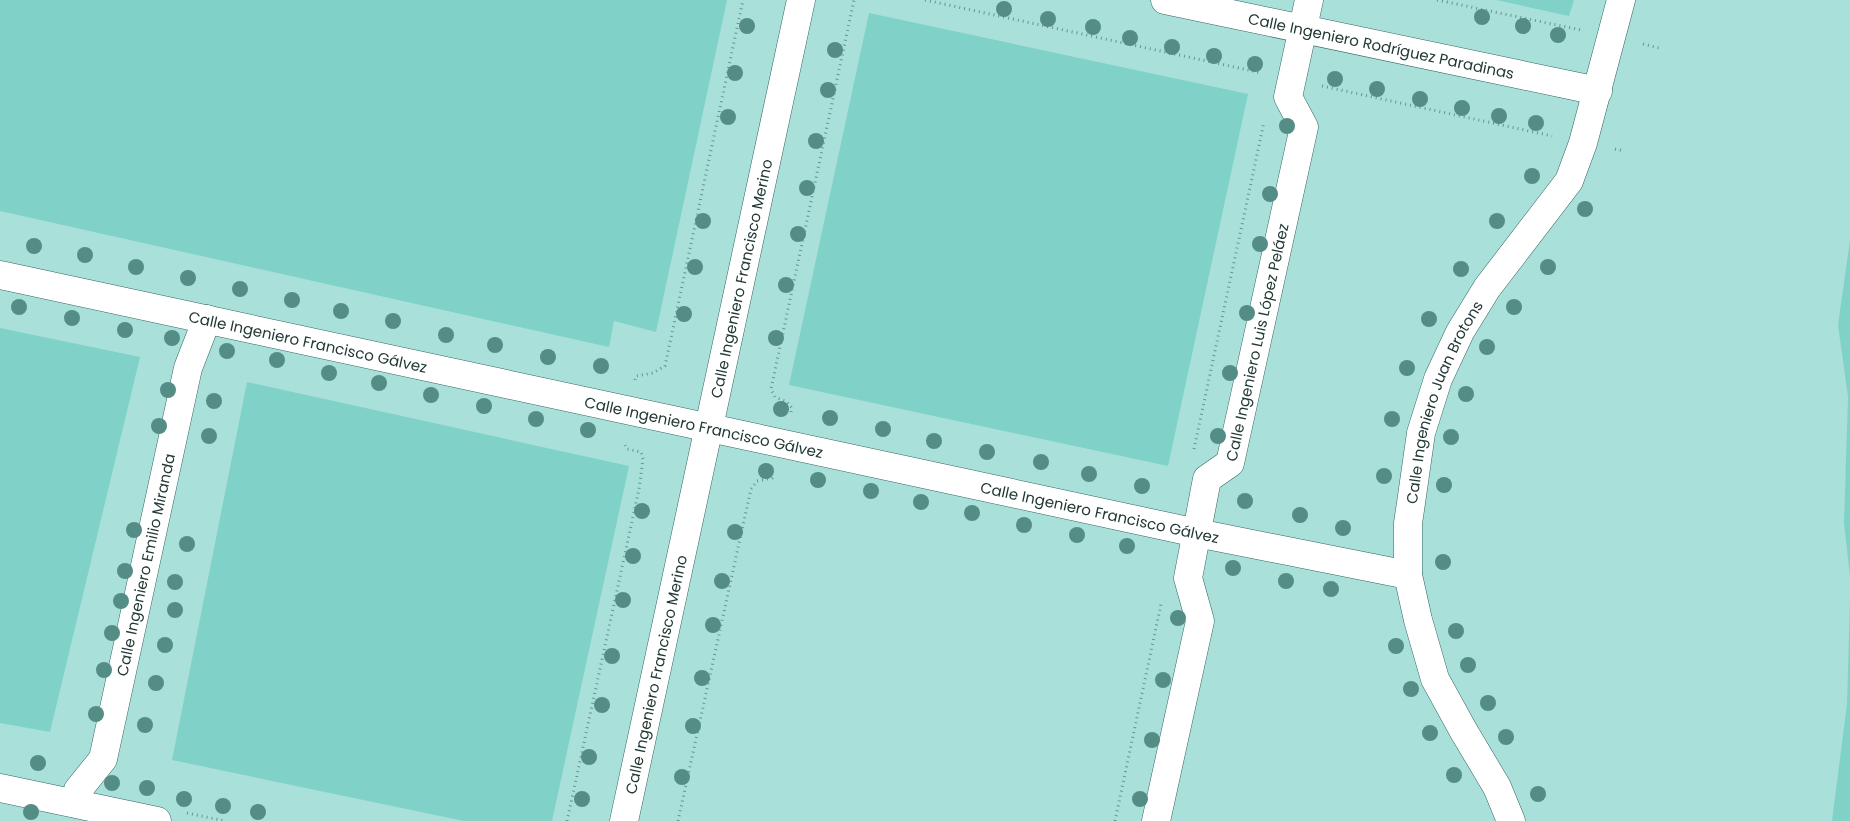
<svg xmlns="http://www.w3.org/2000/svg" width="1850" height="821" font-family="Poppins,sans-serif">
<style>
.green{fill:#80d2c8}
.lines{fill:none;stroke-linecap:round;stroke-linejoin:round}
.street-casing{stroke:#316660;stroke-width:29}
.path{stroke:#6b938e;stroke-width:3;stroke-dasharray:1 4;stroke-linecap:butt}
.street{stroke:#fff;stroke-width:28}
.tree{fill:#548c86}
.labels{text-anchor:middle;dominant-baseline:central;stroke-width:4;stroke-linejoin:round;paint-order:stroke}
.street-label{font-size:15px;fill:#223936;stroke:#dffbf7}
</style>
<rect width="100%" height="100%" fill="#a9e0d9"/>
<path class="green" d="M0 0H727L656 332 614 321 609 347 0 211Z
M1496 0H1574L1569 16Z
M869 13 1248 94 1168 466 789 385Z
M1850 240V576L1844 523 1848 397 1838 325Z
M0 328 140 357 50 732 0 723Z
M247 382 629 466 552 821H464L172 760Z
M1850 601V821H1832L1847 704Z"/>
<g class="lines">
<g class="street-casing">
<g id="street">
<path id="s1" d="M1165 0 1598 91"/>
<path id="s2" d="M0 275 1197 533 1408 575"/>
<path d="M0 788 157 821"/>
<path id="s3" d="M75 803 78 790 103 759 188 368 207 319"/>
<path id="s4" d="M624 821 801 0"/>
<path id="s5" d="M1156 821 1200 621 1188 578 1207 479 1230 463 1304 127 1288 97 1309 0"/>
<path id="s6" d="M1511 821 1497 787 1463 730 1435 679 1418 620 1408 575V523L1411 503 1421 433 1438 379 1460 332 1487 288 1569 181 1583 143 1621 0"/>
</g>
</g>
<path class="path" d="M925 0 1262 73
M1437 0 1581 30
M1643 44 1659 48
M1322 86 1552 136
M1615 149 1624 151
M635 380 636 376 653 373 665 366 743 0
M791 412 792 408 787 402 775 397 771 389 854 0
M1194 449 1264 122
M187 813 225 821
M567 821 639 489 643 459 641 452 627 449 624 443
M678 821 751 489 757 481 772 478 775 475
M1115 821 1161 604"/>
<use href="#street" class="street"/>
</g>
<g class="tree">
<circle cx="1004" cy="9" r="8"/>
<circle cx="1482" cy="17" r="8"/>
<circle cx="1048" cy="19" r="8"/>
<circle cx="747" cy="26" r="8"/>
<circle cx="1523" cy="26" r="8"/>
<circle cx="1093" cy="27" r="8"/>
<circle cx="1558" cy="35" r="8"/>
<circle cx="1130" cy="38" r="8"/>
<circle cx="1172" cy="47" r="8"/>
<circle cx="835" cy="50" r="8"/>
<circle cx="1214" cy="56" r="8"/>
<circle cx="1255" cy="64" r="8"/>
<circle cx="735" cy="73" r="8"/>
<circle cx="1335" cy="79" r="8"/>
<circle cx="1377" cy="89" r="8"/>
<circle cx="828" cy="90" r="8"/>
<circle cx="1420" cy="99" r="8"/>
<circle cx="1462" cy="108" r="8"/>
<circle cx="1499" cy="116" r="8"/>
<circle cx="728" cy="117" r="8"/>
<circle cx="1536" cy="123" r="8"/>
<circle cx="1287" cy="126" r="8"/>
<circle cx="816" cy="141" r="8"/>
<circle cx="1532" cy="176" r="8"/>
<circle cx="807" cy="188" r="8"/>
<circle cx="1270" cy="194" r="8"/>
<circle cx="1585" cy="209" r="8"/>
<circle cx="703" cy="221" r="8"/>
<circle cx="1497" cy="221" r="8"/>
<circle cx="798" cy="234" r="8"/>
<circle cx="1260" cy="244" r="8"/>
<circle cx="34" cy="246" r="8"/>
<circle cx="85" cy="255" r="8"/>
<circle cx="136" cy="267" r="8"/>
<circle cx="695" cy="267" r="8"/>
<circle cx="1548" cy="267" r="8"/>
<circle cx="1461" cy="269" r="8"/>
<circle cx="188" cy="278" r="8"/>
<circle cx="786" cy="285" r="8"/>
<circle cx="240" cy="289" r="8"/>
<circle cx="292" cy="300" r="8"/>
<circle cx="19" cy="307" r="8"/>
<circle cx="1514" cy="307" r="8"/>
<circle cx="341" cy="311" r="8"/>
<circle cx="1247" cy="313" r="8"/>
<circle cx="684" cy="314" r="8"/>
<circle cx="72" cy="318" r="8"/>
<circle cx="1429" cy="319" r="8"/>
<circle cx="393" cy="321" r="8"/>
<circle cx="125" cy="330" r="8"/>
<circle cx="446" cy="335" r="8"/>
<circle cx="172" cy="338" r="8"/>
<circle cx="776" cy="338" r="8"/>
<circle cx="495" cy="345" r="8"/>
<circle cx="1487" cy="347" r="8"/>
<circle cx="227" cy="351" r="8"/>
<circle cx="548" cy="357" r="8"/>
<circle cx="277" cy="360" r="8"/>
<circle cx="601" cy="366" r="8"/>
<circle cx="1407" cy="368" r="8"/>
<circle cx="329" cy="373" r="8"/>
<circle cx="1230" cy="373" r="8"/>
<circle cx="379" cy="383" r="8"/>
<circle cx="168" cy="390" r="8"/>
<circle cx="1466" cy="394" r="8"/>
<circle cx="431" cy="395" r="8"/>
<circle cx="214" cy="401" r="8"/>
<circle cx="484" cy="406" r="8"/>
<circle cx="781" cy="409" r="8"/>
<circle cx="830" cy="418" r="8"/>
<circle cx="536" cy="419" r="8"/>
<circle cx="1392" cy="419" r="8"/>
<circle cx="159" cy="426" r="8"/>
<circle cx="883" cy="429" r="8"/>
<circle cx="588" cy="430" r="8"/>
<circle cx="209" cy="436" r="8"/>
<circle cx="1218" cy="436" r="8"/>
<circle cx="1451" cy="437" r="8"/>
<circle cx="934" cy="441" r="8"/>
<circle cx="987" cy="452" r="8"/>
<circle cx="1041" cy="462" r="8"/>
<circle cx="766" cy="471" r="8"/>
<circle cx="1089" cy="474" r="8"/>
<circle cx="1384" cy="476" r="8"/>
<circle cx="818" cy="480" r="8"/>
<circle cx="1444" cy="485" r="8"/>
<circle cx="1142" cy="486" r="8"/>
<circle cx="871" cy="491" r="8"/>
<circle cx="1245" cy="501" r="8"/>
<circle cx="921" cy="502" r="8"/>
<circle cx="642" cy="511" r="8"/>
<circle cx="972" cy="513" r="8"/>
<circle cx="1300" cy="515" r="8"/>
<circle cx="1024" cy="525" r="8"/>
<circle cx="1343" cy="528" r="8"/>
<circle cx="134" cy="530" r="8"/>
<circle cx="735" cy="532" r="8"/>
<circle cx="1077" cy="535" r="8"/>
<circle cx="187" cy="544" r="8"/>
<circle cx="1127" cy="546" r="8"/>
<circle cx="633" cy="556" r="8"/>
<circle cx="1443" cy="562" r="8"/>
<circle cx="1233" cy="568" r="8"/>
<circle cx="125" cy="571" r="8"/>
<circle cx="722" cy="581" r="8"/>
<circle cx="1286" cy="581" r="8"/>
<circle cx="175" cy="582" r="8"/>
<circle cx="1331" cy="589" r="8"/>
<circle cx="623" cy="600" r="8"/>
<circle cx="121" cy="601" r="8"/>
<circle cx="175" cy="610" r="8"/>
<circle cx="1178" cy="618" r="8"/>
<circle cx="713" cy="625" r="8"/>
<circle cx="1456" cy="631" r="8"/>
<circle cx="112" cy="633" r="8"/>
<circle cx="165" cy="645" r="8"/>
<circle cx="1396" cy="646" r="8"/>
<circle cx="612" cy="656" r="8"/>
<circle cx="1468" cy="665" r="8"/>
<circle cx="104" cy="670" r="8"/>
<circle cx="702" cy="678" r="8"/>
<circle cx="1163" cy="680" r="8"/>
<circle cx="156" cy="683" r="8"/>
<circle cx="1411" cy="689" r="8"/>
<circle cx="1488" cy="703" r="8"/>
<circle cx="602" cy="705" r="8"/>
<circle cx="96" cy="714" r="8"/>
<circle cx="145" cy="725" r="8"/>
<circle cx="693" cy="726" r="8"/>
<circle cx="1430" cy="733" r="8"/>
<circle cx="1506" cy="737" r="8"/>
<circle cx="1152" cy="740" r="8"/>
<circle cx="589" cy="757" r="8"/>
<circle cx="38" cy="763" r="8"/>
<circle cx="1454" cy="775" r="8"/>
<circle cx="682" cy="777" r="8"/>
<circle cx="112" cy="783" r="8"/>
<circle cx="147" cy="788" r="8"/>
<circle cx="1538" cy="794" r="8"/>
<circle cx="184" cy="799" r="8"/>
<circle cx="582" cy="799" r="8"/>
<circle cx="1140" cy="799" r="8"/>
<circle cx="223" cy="806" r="8"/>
<circle cx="31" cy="812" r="8"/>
<circle cx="258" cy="812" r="8"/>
</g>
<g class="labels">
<g class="street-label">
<text stroke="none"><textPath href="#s1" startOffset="221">Calle Ingeniero Rodríguez Paradinas</textPath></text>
<text stroke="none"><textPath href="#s4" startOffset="555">Calle Ingeniero Francisco Merino</textPath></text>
<text stroke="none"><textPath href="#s5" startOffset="502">Calle Ingeniero Luis López Peláez</textPath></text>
<text stroke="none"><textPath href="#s2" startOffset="315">Calle Ingeniero Francisco Gálvez</textPath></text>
<text stroke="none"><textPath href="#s6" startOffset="448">Calle Ingeniero Juan Brotons</textPath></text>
<text stroke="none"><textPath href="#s2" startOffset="720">Calle Ingeniero Francisco Gálvez</textPath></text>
<text stroke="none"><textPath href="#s2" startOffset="1125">Calle Ingeniero Francisco Gálvez</textPath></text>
<text stroke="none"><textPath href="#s3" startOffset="252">Calle Ingeniero Emilio Miranda</textPath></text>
<text stroke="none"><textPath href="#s4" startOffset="150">Calle Ingeniero Francisco Merino</textPath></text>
</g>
</g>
</svg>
